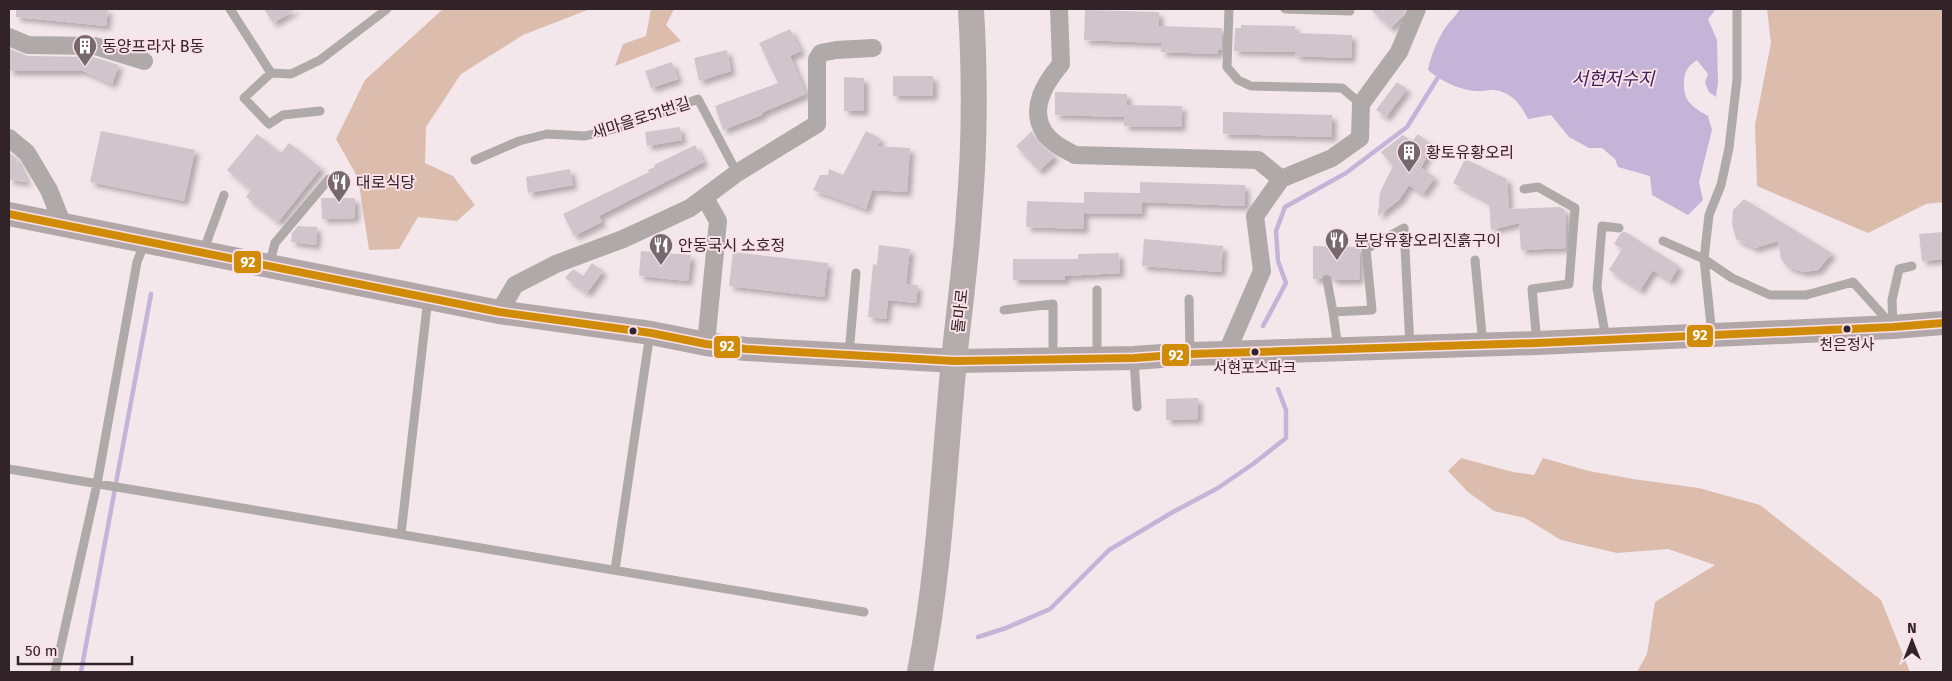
<svg xmlns="http://www.w3.org/2000/svg" width="1952" height="681" font-family="'Fira Sans','Noto Sans KR',sans-serif">
<style>
.forest{fill:#dcbcad}
.water{fill:#c4b4d7}
.lines{fill:none;stroke-linecap:round;stroke-linejoin:round}
.stream{stroke:#c4b4d7;stroke-width:4.5}
.building{fill:#d0c5cc;filter:url(#shadow)}
.lane{stroke:#b0a9a9;stroke-width:9}
.street{stroke:#b0a9a9;stroke-width:18}
.secondary{stroke:#b1a7a8;stroke-width:24}
.primary{stroke:#b4abab;stroke-width:26}
.bus-1-casing{stroke:#fae1e9;stroke-width:11}
.bus-1{stroke:#d08c08;stroke-width:8}
.bus-dot{fill:#322328;stroke:#fae1e9;stroke-width:2}
.labels{text-anchor:middle;dominant-baseline:central;stroke-width:4;stroke-linejoin:round;paint-order:stroke}
.bus-label{font-size:15px;fill:#322328;stroke:#fae1e9}
.poi-label{font-size:16px;fill:#322328;stroke:#fae1e9;text-anchor:start}
.street-label{font-size:16px;fill:#322328;stroke:#fae1e9}
.water-label{font-size:18px;font-style:italic;fill:#381e58;stroke:#fae1e9}
.line-badge{stroke:#fae1e9;stroke-width:2}
.badge-label{font-size:14px;text-anchor:middle;font-weight:bold;fill:#fff}
</style>
<defs>
<filter id="shadow"><feDropShadow dx="4.5" dy="4.5" stdDeviation="2.5" flood-color="#0004"/></filter>
</defs>
<rect width="100%" height="100%" fill="#f4e7eb"/>
<path class="forest" d="M443 9H590L523 35 461 74 426 127 425 163 453 176 475 205 457 221 418 217 399 249 369 250 358 178 336 139 365 80Z
M651 9H674L666 25 681 41 615 66 623 44 646 36Z
M1767 9H1943V202L1926 204 1868 233 1757 186 1755 125 1771 43Z
M1461 458 1513 472 1534 475 1543 458 1589 471 1633 479 1699 488 1760 505 1881 600 1910 672H1637L1647 654 1655 602 1715 565 1668 549 1617 553 1561 540 1525 518 1494 511 1468 492 1448 471Z"/>
<path class="water" d="M1460 9H1716L1708 19 1717 40 1718 83 1716 97 1709 92 1705 83 1708 74 1697 60C1688 66 1684 71 1684 83 1683 102 1693 107 1708 116L1712 130 1699 182 1703 200 1688 215 1652 195 1650 176 1618 167 1615 159 1602 148H1589L1569 137 1551 115 1528 119C1521 105 1512 92 1494 90 1489 89 1483 92 1478 91 1462 91 1440 81 1428 70 1431 55 1437 41 1445 28 1450 21 1456 16 1460 9Z"/>
<g class="lines">
<path class="stream" d="M1263 326 1286 283 1278 261 1276 231 1285 207 1346 173 1407 127 1437 79
M978 637 1006 628 1050 609 1109 550 1173 512 1218 488 1253 464 1286 438V410L1278 389
M81 672 151 294"/>
</g>
<path class="building" d="M16 9H108L106 26 16 17Z
M264 9H296L273 23Z
M1370 9H1406L1403 16 1391 28Z
M1085 10 1159 12V26L1222 28 1221 50H1218V54L1161 52V43L1084 40Z
M1241 25 1295 26V33L1352 35 1351 58 1295 56 1296 52 1234 51 1235 28H1241Z
M790 29 801 51 790 56 806 94 761 113 762 115 723 130 715 106 778 83 759 43Z
M9 48 27 56 93 57 119 65 112 84 83 71H9Z
M727 50 731 71 699 81 694 58Z
M672 62 678 79 651 88 645 71Z
M893 76H933V96H893Z
M844 77 864 78V111H844Z
M1397 82 1407 89 1386 117 1376 110Z
M1055 92 1127 94V105L1182 106 1181 127 1124 126V117L1055 115Z
M1223 112 1332 115V137L1223 134Z
M680 127 682 140 647 146 645 132Z
M101 131 195 150 184 201 90 182Z
M866 131 881 139 877 146 910 148 907 192 872 190 866 209 813 190 820 175H828L829 169 843 175Z
M1032 131 1039 143 1055 156 1039 171 1016 146Z
M257 134 281 153 289 143 321 168 278 222 246 197 251 190 227 170Z
M1418 134 1432 145 1421 168 1435 177 1423 194 1409 185 1399 200 1378 216 1380 192 1393 166 1381 152 1403 135 1412 141Z
M695 145 704 162 599 216 602 222 574 236 563 214 649 172 648 170 655 167 654 165Z
M9 152 16 158 27 182 9 180Z
M1465 159 1507 179 1509 209 1560 207 1565 210 1566 248 1521 250 1519 223 1491 230 1489 202 1453 183Z
M570 169 573 185 528 193 526 177Z
M1140 182 1245 185V206L1142 202 1141 214 1084 213V229L1026 227 1027 201 1084 203V192L1140 193Z
M321 198H355V218L322 219Z
M1744 199 1832 253 1818 270 1803 272 1788 267 1781 259 1778 241 1755 248 1736 239 1732 224 1733 210Z
M298 226 317 227 316 245 291 242 292 233Z
M1624 231 1679 266 1670 281 1653 270 1640 290 1609 270 1622 249 1614 244 1620 234Z
M1943 232V259L1922 261 1919 234Z
M1144 239 1223 246 1221 272 1142 266Z
M879 245 910 249 906 284 918 285 916 303 888 300 886 319 868 317 873 264 877 265Z
M1313 246 1360 247 1359 280H1333L1331 276 1326 274 1323 276 1321 279H1313Z
M641 251 691 255 688 281 639 276Z
M733 252 828 263 824 297 729 286Z
M1119 253 1120 273 1065 276V280H1013V259H1078V254Z
M592 263 603 271 587 293 565 278 573 269 583 276Z
M1198 398V419L1166 420V399Z"/>
<g class="lines">
<path class="lane" d="M230 9 271 73 291 74 320 60 387 9
M1229 9 1227 67 1238 80 1251 86 1342 88 1361 104
M1285 9 1350 11
M271 73 244 98 269 124 283 115 320 111
M475 160 519 141 547 134 585 136 626 126 698 99 737 173
M1524 189 1538 187 1575 208 1569 284 1532 289 1537 343
M1663 241 1704 259 1732 278 1770 295H1806L1853 282 1890 323
M203 252 224 195
M1475 260 1483 345
M269 266 275 243 329 179
M1327 280 1333 312
M1097 290V359
M1189 299 1190 354
M1004 310 1053 304V359
M1893 327 1892 300 1899 269 1912 266
M1712 335 1704 259 1709 215 1721 185 1729 148 1737 79V9
M1606 339 1597 288 1602 226 1619 228
M1338 348 1333 312 1372 310 1366 249 1404 228 1410 347
M849 354 856 273
M1134 359 1137 407
M9 469 864 612
M401 534 428 298
M615 570 650 333
M55 672 97 484 137 262 145 242"/>
<path class="street" d="M1059 9 1061 64C1045 83 1029 108 1044 132 1051 143 1064 149 1075 155L1258 160 1281 179
M9 37 28 45 95 46 144 61
M9 138 27 153 49 190 63 225
M705 198 718 221 706 344
M499 312 515 285 556 264 623 239 690 208 737 173 817 124V59L821 53 836 50 873 48
M1226 354 1262 271 1255 216 1281 179 1332 158 1360 138 1361 104 1399 52 1417 9"/>
<path class="secondary" d="M9 214 499 312 651 333 706 344 746 349 954 361 1134 358 1190 354 1537 343 1893 327 1943 323"/>
<path class="primary" d="M920 672C940 568 944 465 954 360 959 311 966 262 969 213 975 145 975 77 971 9"/>
<g class="bus-1-casing">
<path id="bus-1" d="M9 214 499 312 651 333 706 344 746 349 954 361 1134 358 1190 354 1537 343 1893 327 1943 323"/>
</g>
<use href="#bus-1" class="bus-1"/>
</g>
<defs>
<g id="building-pin" transform="scale(1.25)"><path d="M0 17L-7.5 6A9.5 9.5 0 1 1 7.5 6Z" fill="#76686c" stroke="#fae1e9"/><path d="M-4-6H4V6H1V3H-1V6H-4ZM-2.5-4.3h1.7v1.8h-1.7ZM.8-4.3h1.7v1.8H.8ZM-2.5-1h1.7V.8h-1.7ZM.8-1h1.7V.8H.8Z" fill="#fff"/></g>
<g id="restaurant-pin" transform="scale(1.25)"><path d="M0 17L-7.5 6A9.5 9.5 0 1 1 7.5 6Z" fill="#76686c" stroke="#fae1e9"/><path d="M-5-6h1v4h1v-4h1v4h1v-4h1v5L-1.5 .5V6h-2V.5L-5-1ZM5-6V6H3V1.5H1.5Q1.5-4 5-6Z" fill="#fff"/></g>
</defs>
<g fill-rule="evenodd">
<use href="#building-pin" x="85" y="46"/>
<use href="#building-pin" x="1409" y="152"/>
<use href="#restaurant-pin" x="339" y="182"/>
<use href="#restaurant-pin" x="1337" y="240"/>
<use href="#restaurant-pin" x="661" y="245"/>
</g>
<g class="bus-dot">
<circle cx="1847" cy="329" r="4.5"/>
<circle cx="633" cy="331" r="4.5"/>
<circle cx="1255" cy="352" r="4.5"/>
</g>
<g class="labels">
<g class="bus-label">
<text x="1847" y="345">천은정사</text>
<text x="1255" y="368">서현포스파크</text>
</g>
<g class="poi-label">
<text x="102" y="46">동양프라자 B동</text>
<text x="1426" y="152">황토유황오리</text>
<text x="356" y="182">대로식당</text>
<text x="1354" y="240">분당유황오리진흙구이</text>
<text x="678" y="245">안동국시 소호정</text>
</g>
<g class="street-label">
<text transform="translate(641 118) rotate(-18)">새마을로51번길</text>
<text transform="translate(960 311) rotate(-84)">돌마로</text>
</g>
<g class="water-label">
<text x="1613" y="79">서현저수지</text>
</g>
</g>
<g class="line-badge">
<rect x="233" y="250" width="29" height="24" rx="5" fill="#d08c08"/>
<rect x="1686" y="324" width="28" height="24" rx="5" fill="#d08c08"/>
<rect x="713" y="335" width="28" height="24" rx="5" fill="#d08c08"/>
<rect x="1161" y="343" width="29" height="24" rx="5" fill="#d08c08"/>
</g>
<g class="badge-label">
<text x="248" y="267">92</text>
<text x="1700" y="340">92</text>
<text x="727" y="351">92</text>
<text x="1176" y="360">92</text>
</g>
<rect width="1952" height="681" fill="none" stroke="#322328" stroke-width="20"/>
<g transform="translate(1912 641)" stroke="#fae1e9" stroke-width="4" paint-order="stroke">
<path d="M0-4L9 19L0 12L-9 19Z" fill="#322328"/>
<text y="-8" font-size="14" font-weight="bold" text-anchor="middle" fill="#322328">N</text>
</g>
<path d="M18 656v8h114v-8" fill="none" stroke="#322328" stroke-width="2.5"/>
<text x="25" y="656" font-size="15" fill="#322328" stroke="#fae1e9" stroke-width="4" paint-order="stroke">50 m</text>
</svg>
